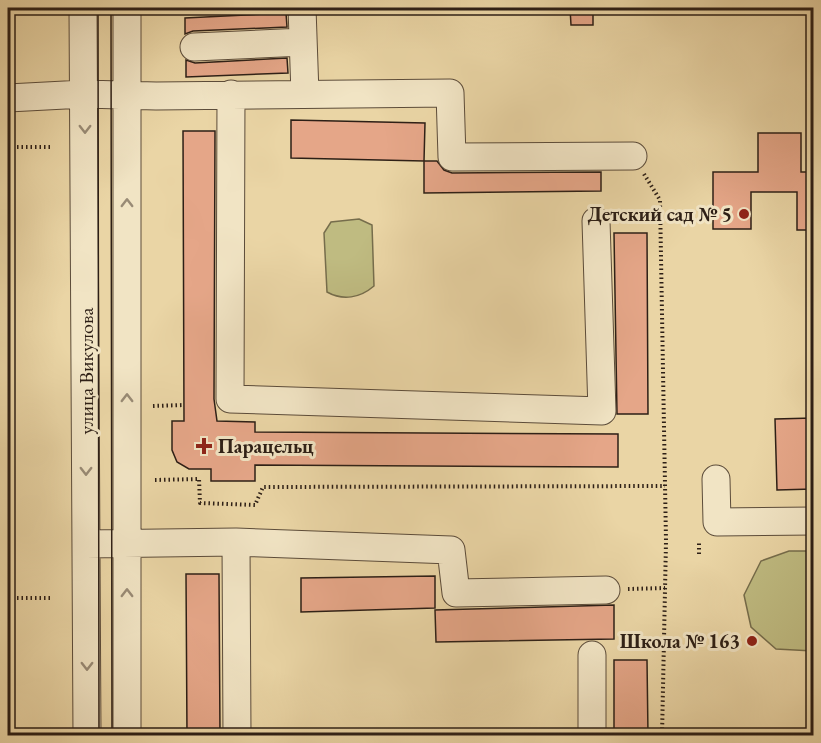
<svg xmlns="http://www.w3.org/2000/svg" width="821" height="743" font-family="'EB Garamond',serif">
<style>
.green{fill:#bfbb81;stroke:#766d4c;stroke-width:1.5}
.building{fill:#e5a688;stroke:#2d1f16;stroke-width:1.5}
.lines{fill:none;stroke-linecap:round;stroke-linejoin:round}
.minor-casing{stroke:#5c4c3a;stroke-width:29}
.path{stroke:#2d1f16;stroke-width:4;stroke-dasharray:1.5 3;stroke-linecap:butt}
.minor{stroke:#f1e4c4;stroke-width:27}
.tram{stroke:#2d1f16;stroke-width:1.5}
.oneway{stroke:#998b76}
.poi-dot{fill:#8f2418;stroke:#f1e4c4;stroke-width:2}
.labels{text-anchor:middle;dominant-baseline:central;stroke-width:6;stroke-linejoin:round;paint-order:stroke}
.poi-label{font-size:20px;font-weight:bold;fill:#2d1f16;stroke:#f1e4c4;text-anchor:end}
.street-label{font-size:20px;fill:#2d1f16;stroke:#f1e4c4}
</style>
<rect width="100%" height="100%" fill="#ead5a5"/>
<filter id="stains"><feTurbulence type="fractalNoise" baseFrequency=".00333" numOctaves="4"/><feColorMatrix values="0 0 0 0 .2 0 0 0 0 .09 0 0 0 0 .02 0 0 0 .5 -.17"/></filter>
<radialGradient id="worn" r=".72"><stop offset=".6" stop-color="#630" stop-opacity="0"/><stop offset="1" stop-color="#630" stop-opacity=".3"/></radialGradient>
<path class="green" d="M359 219 372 225 374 286C360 298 343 301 327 292L324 233 331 222Z
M789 551H813V651L776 649 751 627 744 595 761 561Z"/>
<path class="building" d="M570 8H593V25H571Z
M286 13 287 27 193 31 185 34V18Z
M287 58 288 73 186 77V60L195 63Z
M291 120 425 123 424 161 291 158Z
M183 131H215L214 399 217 421 255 422V432L618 434V467L255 465V481H211V469H189L177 462 172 450V421H184Z
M758 133H801V172H813V230H797V192H751V229H713V172H758Z
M424 161H437L444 170 452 173 601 172V191L424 193Z
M614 233H647L648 414H617Z
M813 418V489L777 490 775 419Z
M186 574H219L220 735H187Z
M435 576V608L301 612V578Z
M614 605V639L436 642 435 610Z
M614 660H647L648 735H614Z"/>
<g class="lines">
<g class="minor-casing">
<path id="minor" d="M83 8 87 736
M127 8V736
M302 8 305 94
M194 47 303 42
M231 94 230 399 602 411 596 221
M8 98 84 94 156 96 450 93 452 157 633 156
M716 479 717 522 814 521
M236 542 237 736
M86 544 236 542 451 550 456 593 606 590
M592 655V736"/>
</g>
<path class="path" d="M8 147H50
M644 174 660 200 666 541 662 736
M153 406 184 405
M155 480 199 479 200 503 255 505 263 487 665 486
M699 554V541
M628 589 665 588
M8 598H50"/>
<use href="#minor" class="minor"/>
<path class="tram" d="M98 8 99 736
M111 8 112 736"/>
</g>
<defs><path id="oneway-chevron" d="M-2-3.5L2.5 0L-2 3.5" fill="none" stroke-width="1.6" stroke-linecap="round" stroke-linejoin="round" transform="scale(1.5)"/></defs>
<g class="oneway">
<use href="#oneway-chevron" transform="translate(85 129) rotate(90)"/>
<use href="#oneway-chevron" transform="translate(127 203) rotate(-90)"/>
<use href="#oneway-chevron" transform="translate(127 398) rotate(-90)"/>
<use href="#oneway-chevron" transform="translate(86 471) rotate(90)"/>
<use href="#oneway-chevron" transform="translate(127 593) rotate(-90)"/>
<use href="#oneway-chevron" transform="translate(87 666) rotate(90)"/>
</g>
<g class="poi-dot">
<circle cx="744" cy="214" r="6"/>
<path d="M201 437h6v6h6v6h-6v6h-6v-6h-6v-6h6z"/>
<circle cx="752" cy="641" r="6"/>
</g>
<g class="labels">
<g class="poi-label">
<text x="732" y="214">Детский сад № 5</text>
<text x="218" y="446" text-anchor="start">Парацельц</text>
<text x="740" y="641">Школа № 163</text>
</g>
<g class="street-label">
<text transform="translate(86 371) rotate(-90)">улица Викулова</text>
</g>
</g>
<rect width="821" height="743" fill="none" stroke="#ead5a5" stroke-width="30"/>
<rect x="9" y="9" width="803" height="725" fill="none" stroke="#2d1f16" stroke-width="3"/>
<rect x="15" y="15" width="791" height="713" fill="none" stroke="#2d1f16" stroke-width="1.5"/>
<rect width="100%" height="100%" filter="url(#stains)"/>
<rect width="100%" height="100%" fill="url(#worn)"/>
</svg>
